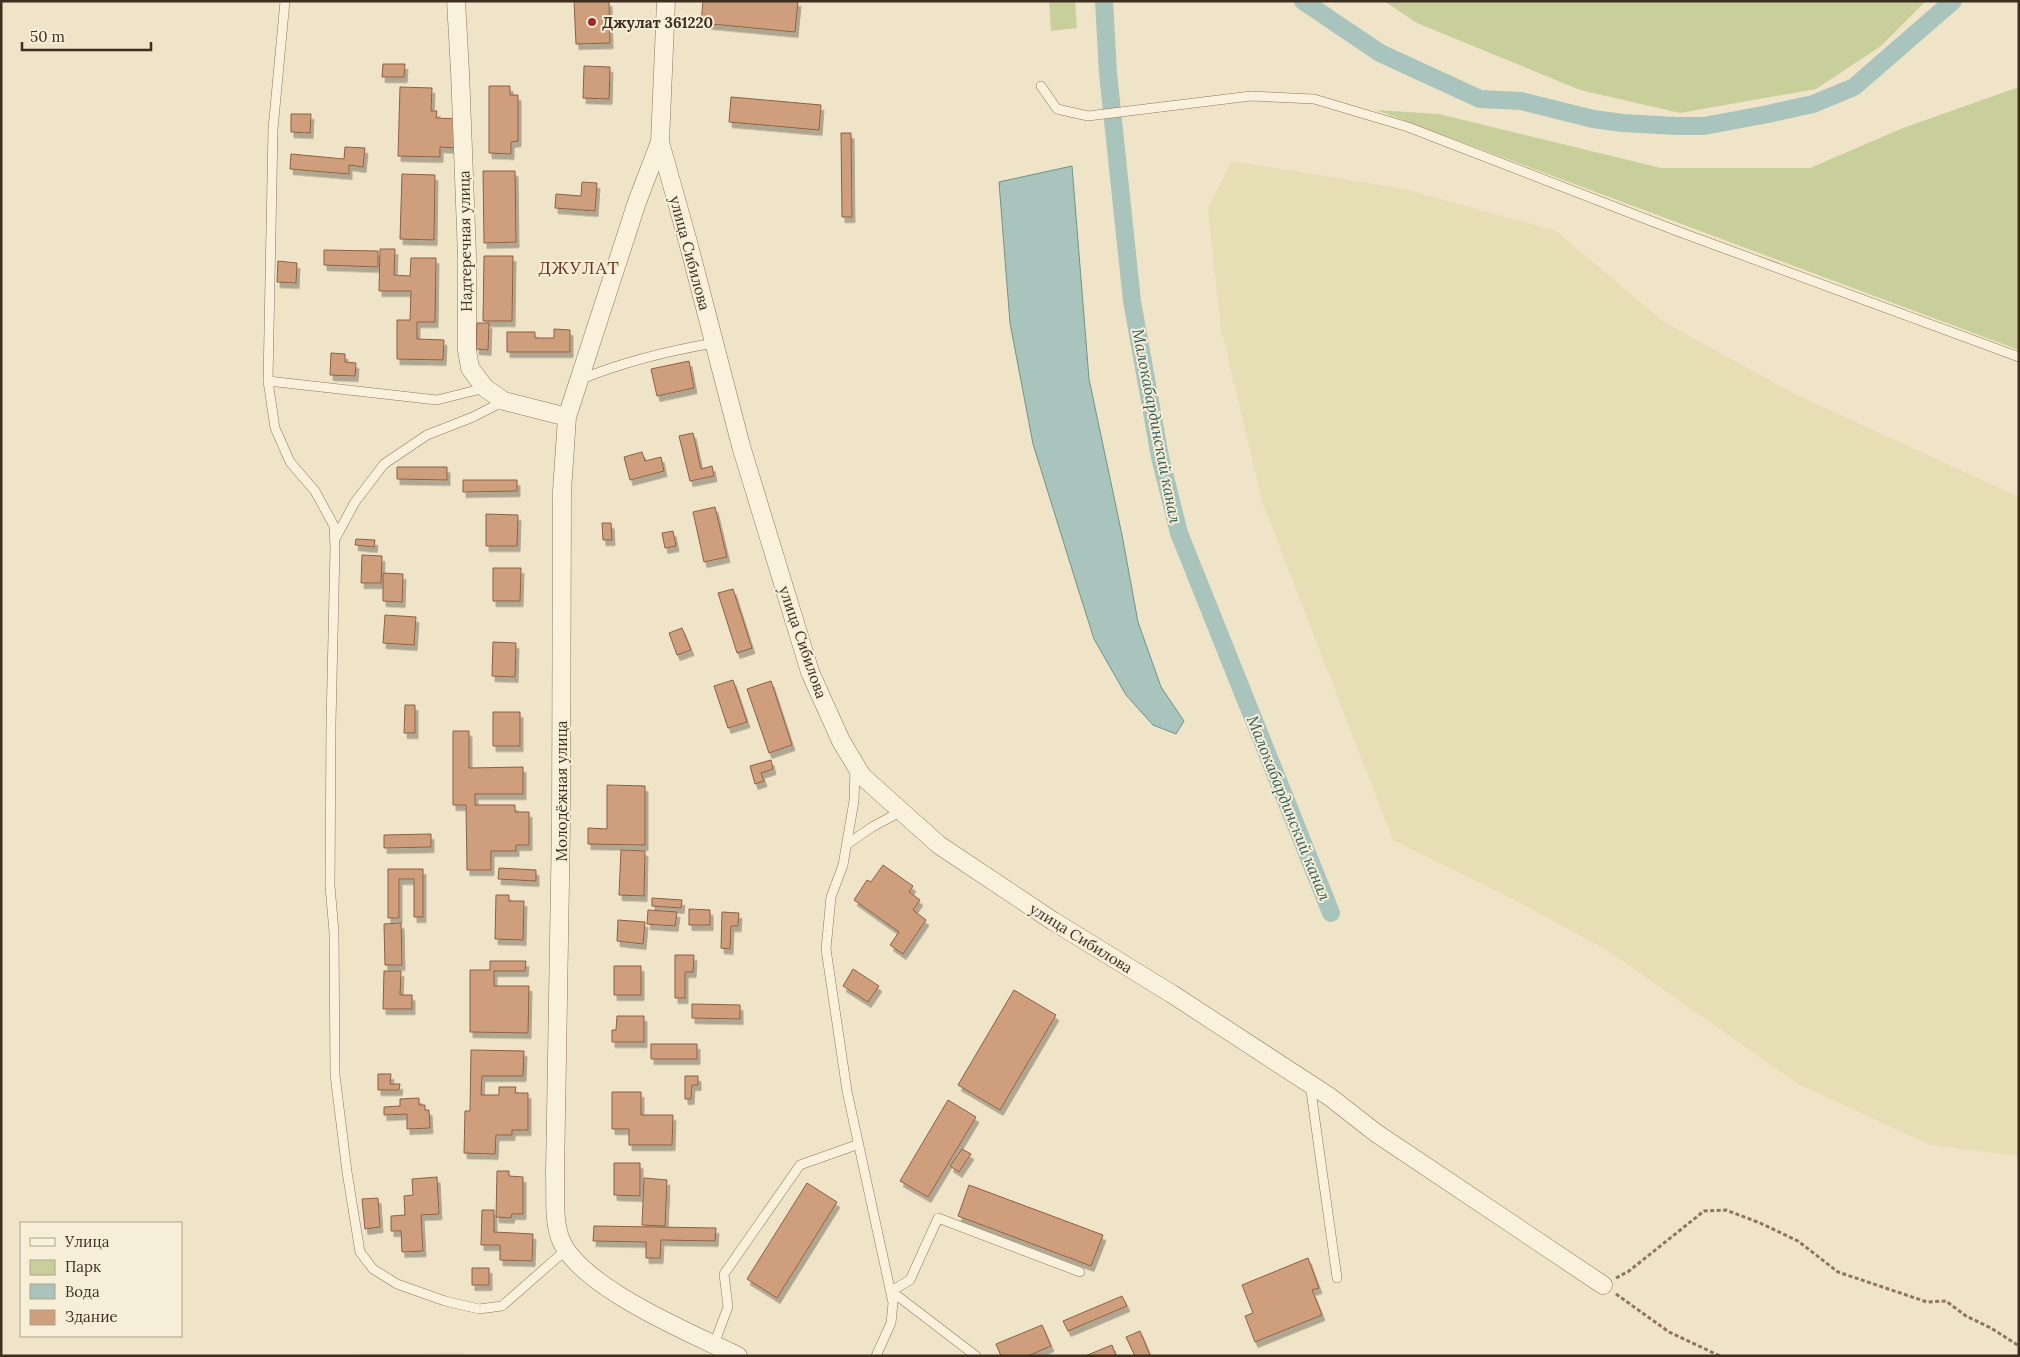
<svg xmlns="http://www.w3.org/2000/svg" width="2020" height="1357" font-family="Lora,serif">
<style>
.farmland{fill:#e6deb5}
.green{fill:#c9cf9b}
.water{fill:#a9c4bc;stroke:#6f938a}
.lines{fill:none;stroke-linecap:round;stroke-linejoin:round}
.canal{stroke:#a9c4bc;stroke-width:18}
.building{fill:#cf9f7d;stroke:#8d5f41;filter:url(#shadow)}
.service-casing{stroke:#8d765c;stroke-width:10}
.minor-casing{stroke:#8d765c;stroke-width:19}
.path{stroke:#8d765c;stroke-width:3;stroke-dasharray:4 2.5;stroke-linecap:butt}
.service{stroke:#faf1dc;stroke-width:9}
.minor{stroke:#faf1dc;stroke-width:18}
.poi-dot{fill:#9e2a2b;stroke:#f7eed8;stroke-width:2}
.labels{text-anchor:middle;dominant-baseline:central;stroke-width:4;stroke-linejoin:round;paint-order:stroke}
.poi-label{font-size:15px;font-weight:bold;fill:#3d2e20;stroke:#f7eed8;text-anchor:start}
.street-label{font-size:15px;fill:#3d2e20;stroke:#f7eed8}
.water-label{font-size:16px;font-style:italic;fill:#2f5d5a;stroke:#f7eed8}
.quarter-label{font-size:18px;letter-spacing:1px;fill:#6b2e1e;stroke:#f7eed8}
</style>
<defs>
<filter id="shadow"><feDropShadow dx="3" dy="5.5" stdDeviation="0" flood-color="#0004"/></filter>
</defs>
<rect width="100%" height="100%" fill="#f0e4c8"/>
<path class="farmland" d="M1231 161 1405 189 1556 231 1664 322 1795 394 2019 497V1156L1930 1145 1798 1084 1607 950 1516 901 1393 840 1263 504 1221 329 1208 209Z
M464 1353V1356H358V1354Z"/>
<path class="green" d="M1049 1H1075L1077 28 1051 31Z
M1384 1H1926L1881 46 1816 89 1680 113 1580 90 1417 23Z
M2019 87V350L1376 110 1439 114 1661 168H1810L1903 128Z"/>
<path class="water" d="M1072 166 1089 379 1122 535 1138 622 1161 687 1184 721 1176 734 1153 725 1126 695 1094 639 1075 579 1033 444 1010 323 999 182Z"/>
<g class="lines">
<path class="canal" d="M1104 1 1108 73 1132 301 1160 457 1179 533 1331 913
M1303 1 1380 53 1480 99 1521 101 1593 119 1623 123 1676 126H1704L1768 114 1813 104 1854 87 1953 1"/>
</g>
<path class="building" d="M574 1H609L610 43 576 44Z
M703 1H798L795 32 701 23Z
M383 64H405L404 77H382Z
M584 66 610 67 609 99 583 98Z
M489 86H510V95H518V141L511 142V154L489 153Z
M400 87 432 88 431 111H437L436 118 458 119 456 148 440 147V157L398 156Z
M731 97 821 105 819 130 729 122Z
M291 114H311L310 133 291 132Z
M841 133H851L852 217H842Z
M345 147 365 148 363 167 349 165V174L290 169 291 154 344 159Z
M483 171H515L516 242 484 243Z
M402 174 435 175 434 240 400 239Z
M582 182 597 183 595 211 555 208 556 194 581 196Z
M380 249H395L394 275 410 276 411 258H436L435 322H417V339L444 340 443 360 397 359V320H410L411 291H379Z
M324 250 378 251V267L324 265Z
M484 256H513L512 321H483Z
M278 261 297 263 296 283 277 282Z
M477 323H489L488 350 476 349Z
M554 329 570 330V352H507V332H535V338H554Z
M331 353 345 354V362L356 363 355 376 330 375Z
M689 361 694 388 657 396 651 369Z
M693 433 701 469 712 466 714 476 690 481 679 436Z
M642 452 645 461 661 457 664 471 630 480 624 457Z
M397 467H447V480L397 479Z
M463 480H517V491L463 492Z
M715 507 727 557 704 562 693 512Z
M486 514 518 515 517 546H486Z
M602 523H611L612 540H603Z
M673 531 676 546 665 548 662 533Z
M356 539 375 540 374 547 355 545Z
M362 555 382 556 381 583H361Z
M493 568H521L520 601H493Z
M383 573 403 574 402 602 383 601Z
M733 589 752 648 737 653 718 593Z
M385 615 416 617 414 645 383 643Z
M682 628 691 650 677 655 669 633Z
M493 642 516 643 515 677 492 676Z
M733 680 747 722 728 728 714 686Z
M771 681 792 745 769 753 747 689Z
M405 705H415V733H404Z
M493 712H520V746H493Z
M453 731H469V768L523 767V794H475V805H515V812H529V845H516V851H491V870H467L466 805H453Z
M771 760 773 769 761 773 764 781 755 784 750 766Z
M607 785 645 786V845L588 844V828L607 829Z
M431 834V847L384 848V835Z
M621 850 645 851 644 896 619 895Z
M883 865 913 886 909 892 920 900 913 910 926 920 903 954 890 945 899 932 854 900 867 880 871 882Z
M499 868 536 870V881L498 879Z
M388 869H423V917H414V879H399V918H388Z
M496 895H509V901H524L523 940 495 939Z
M652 898 682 900 681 908 652 906Z
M689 909 710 910V925H689Z
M648 910 677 912 675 926 647 924Z
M722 912 739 913 738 926H731L730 949 721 948Z
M618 920 645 922 643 944 617 941Z
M401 923 402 965H385L384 924Z
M675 955H694L693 972H685V998H675Z
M490 961H526L525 971H494V986H529L528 1033 470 1032V970H490Z
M614 966H641V995H614Z
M853 969 879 986 868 1002 843 986Z
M384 971H401L400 995H412V1009H383Z
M1014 990 1056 1015 1000 1110 958 1085Z
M692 1004 740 1005V1019L692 1018Z
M617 1016H644V1042H612V1030H616Z
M651 1044H697V1059H651Z
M471 1050 524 1051 523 1076H482L481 1095H499V1087H516L515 1093H528V1130H512V1135H496L495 1154 464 1153 465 1111H470Z
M378 1074H391L390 1084H400L399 1090H378Z
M685 1076H698V1085H692L691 1099H685Z
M612 1092H641V1115H673L672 1145H629V1129H612Z
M419 1098V1105H425V1110H429L430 1128 407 1129V1114L384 1115V1107L400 1106V1099Z
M948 1100 976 1117 928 1197 900 1181Z
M962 1149 971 1154 959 1172 950 1166Z
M614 1163H640V1196L614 1195Z
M497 1171H509V1176L523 1177V1214H512L511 1218 496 1217Z
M437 1177 439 1214 421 1215 423 1251 402 1252 401 1231H391V1216L405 1215 404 1196 413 1195 412 1179Z
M644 1178 667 1180 665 1226 642 1225Z
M807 1183 837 1202 777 1298 747 1279Z
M969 1185 1103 1235 1091 1266 958 1216Z
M378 1198 380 1227 365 1229 362 1199Z
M482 1210H494V1232L533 1234 532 1261 500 1260V1245H481Z
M594 1226 716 1228 715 1241 661 1240 660 1258H646V1242L593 1241Z
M1308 1258 1319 1288 1312 1290 1322 1315 1255 1342 1245 1316 1253 1313 1242 1285Z
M472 1268H489V1285H472Z
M1122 1296 1127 1306 1068 1331 1063 1321Z
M1042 1325 1051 1346 1028 1356H1001L996 1344Z
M1140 1331 1150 1355V1356H1135L1126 1337Z
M1112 1345 1116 1356H1085Z"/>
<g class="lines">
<g class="service-casing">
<path id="service" d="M285 1 273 129 268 381 275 428 290 462 315 491 334 526 335 548 331 723 330 886 334 932 335 1075 347 1172 360 1252 373 1269 397 1284 445 1301 479 1309 502 1306 567 1249
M1041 86 1057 109 1088 116 1251 96 1314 99 1408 127 1677 231 2019 357
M579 380C623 362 667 351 714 343
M268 381 437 400 485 388
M335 539 355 502 384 464 427 435 473 417 504 401
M855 770 854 801 843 865 831 897 826 949 847 1091 893 1303 891 1323 876 1356
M846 845 872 827 900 812
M1310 1084 1337 1278
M891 1291 910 1280 938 1218 1080 1272
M891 1291 976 1356
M714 1344 728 1307 724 1274 800 1165 859 1144"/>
</g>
<g class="minor-casing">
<path id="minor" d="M456 1 460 71 467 256V350L470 368 485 388 504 401 567 417
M666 1 660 142 688 242 741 446 810 672 841 741 862 776 939 845 1053 921 1172 994 1330 1097 1376 1133 1603 1285
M660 142 637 202 567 417 562 491 561 824 555 1174C556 1194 553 1218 560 1238 578 1287 693 1334 738 1356"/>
</g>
<path class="path" d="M1616 1278 1629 1271 1704 1211 1726 1210 1760 1223 1798 1241 1838 1272 1927 1302 1946 1301 1966 1316 1991 1328 2019 1346
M1616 1294 1669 1332 1720 1356"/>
<use href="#service" class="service"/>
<use href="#minor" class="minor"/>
</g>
<circle class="poi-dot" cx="592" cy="22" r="5"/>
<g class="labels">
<g class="poi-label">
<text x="602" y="22">Джулат 361220</text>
</g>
<g class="street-label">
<text transform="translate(465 241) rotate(-91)">Надтеречная улица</text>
<text transform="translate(690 253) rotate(75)">улица Сибилова</text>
<text transform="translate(803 642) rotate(71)">улица Сибилова</text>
<text transform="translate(561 791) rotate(-90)">Молодёжная улица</text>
<text transform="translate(1081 938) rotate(32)">улица Сибилова</text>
</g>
<g class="water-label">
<text transform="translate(1157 426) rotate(79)">Малокабардинский канал</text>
<text transform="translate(1289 808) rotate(68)">Малокабардинский канал</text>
</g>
<g class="quarter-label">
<text x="579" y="267">ДЖУЛАТ</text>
</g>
</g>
<rect width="2020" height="1357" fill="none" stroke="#3d2e20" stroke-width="5"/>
<rect x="20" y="1222" width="162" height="115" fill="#f7eed8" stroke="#ada18e"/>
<rect x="30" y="1238" width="25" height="8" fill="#faf1dc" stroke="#ada18e"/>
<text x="65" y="1247" font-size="15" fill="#3d2e20">Улица</text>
<rect x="30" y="1260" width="25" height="15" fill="#c9cf9b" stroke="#ada18e"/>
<text x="65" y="1272" font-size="15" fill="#3d2e20">Парк</text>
<rect x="30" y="1284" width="25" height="15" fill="#a9c4bc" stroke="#ada18e"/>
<text x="65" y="1297" font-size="15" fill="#3d2e20">Вода</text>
<rect x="30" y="1310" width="25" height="15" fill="#cf9f7d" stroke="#ada18e"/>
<text x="65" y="1322" font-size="15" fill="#3d2e20">Здание</text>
<path d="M22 42v8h129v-8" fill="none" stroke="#3d2e20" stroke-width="2.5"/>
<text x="30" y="42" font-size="15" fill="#3d2e20" stroke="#f7eed8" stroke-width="4" paint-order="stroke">50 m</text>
</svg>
